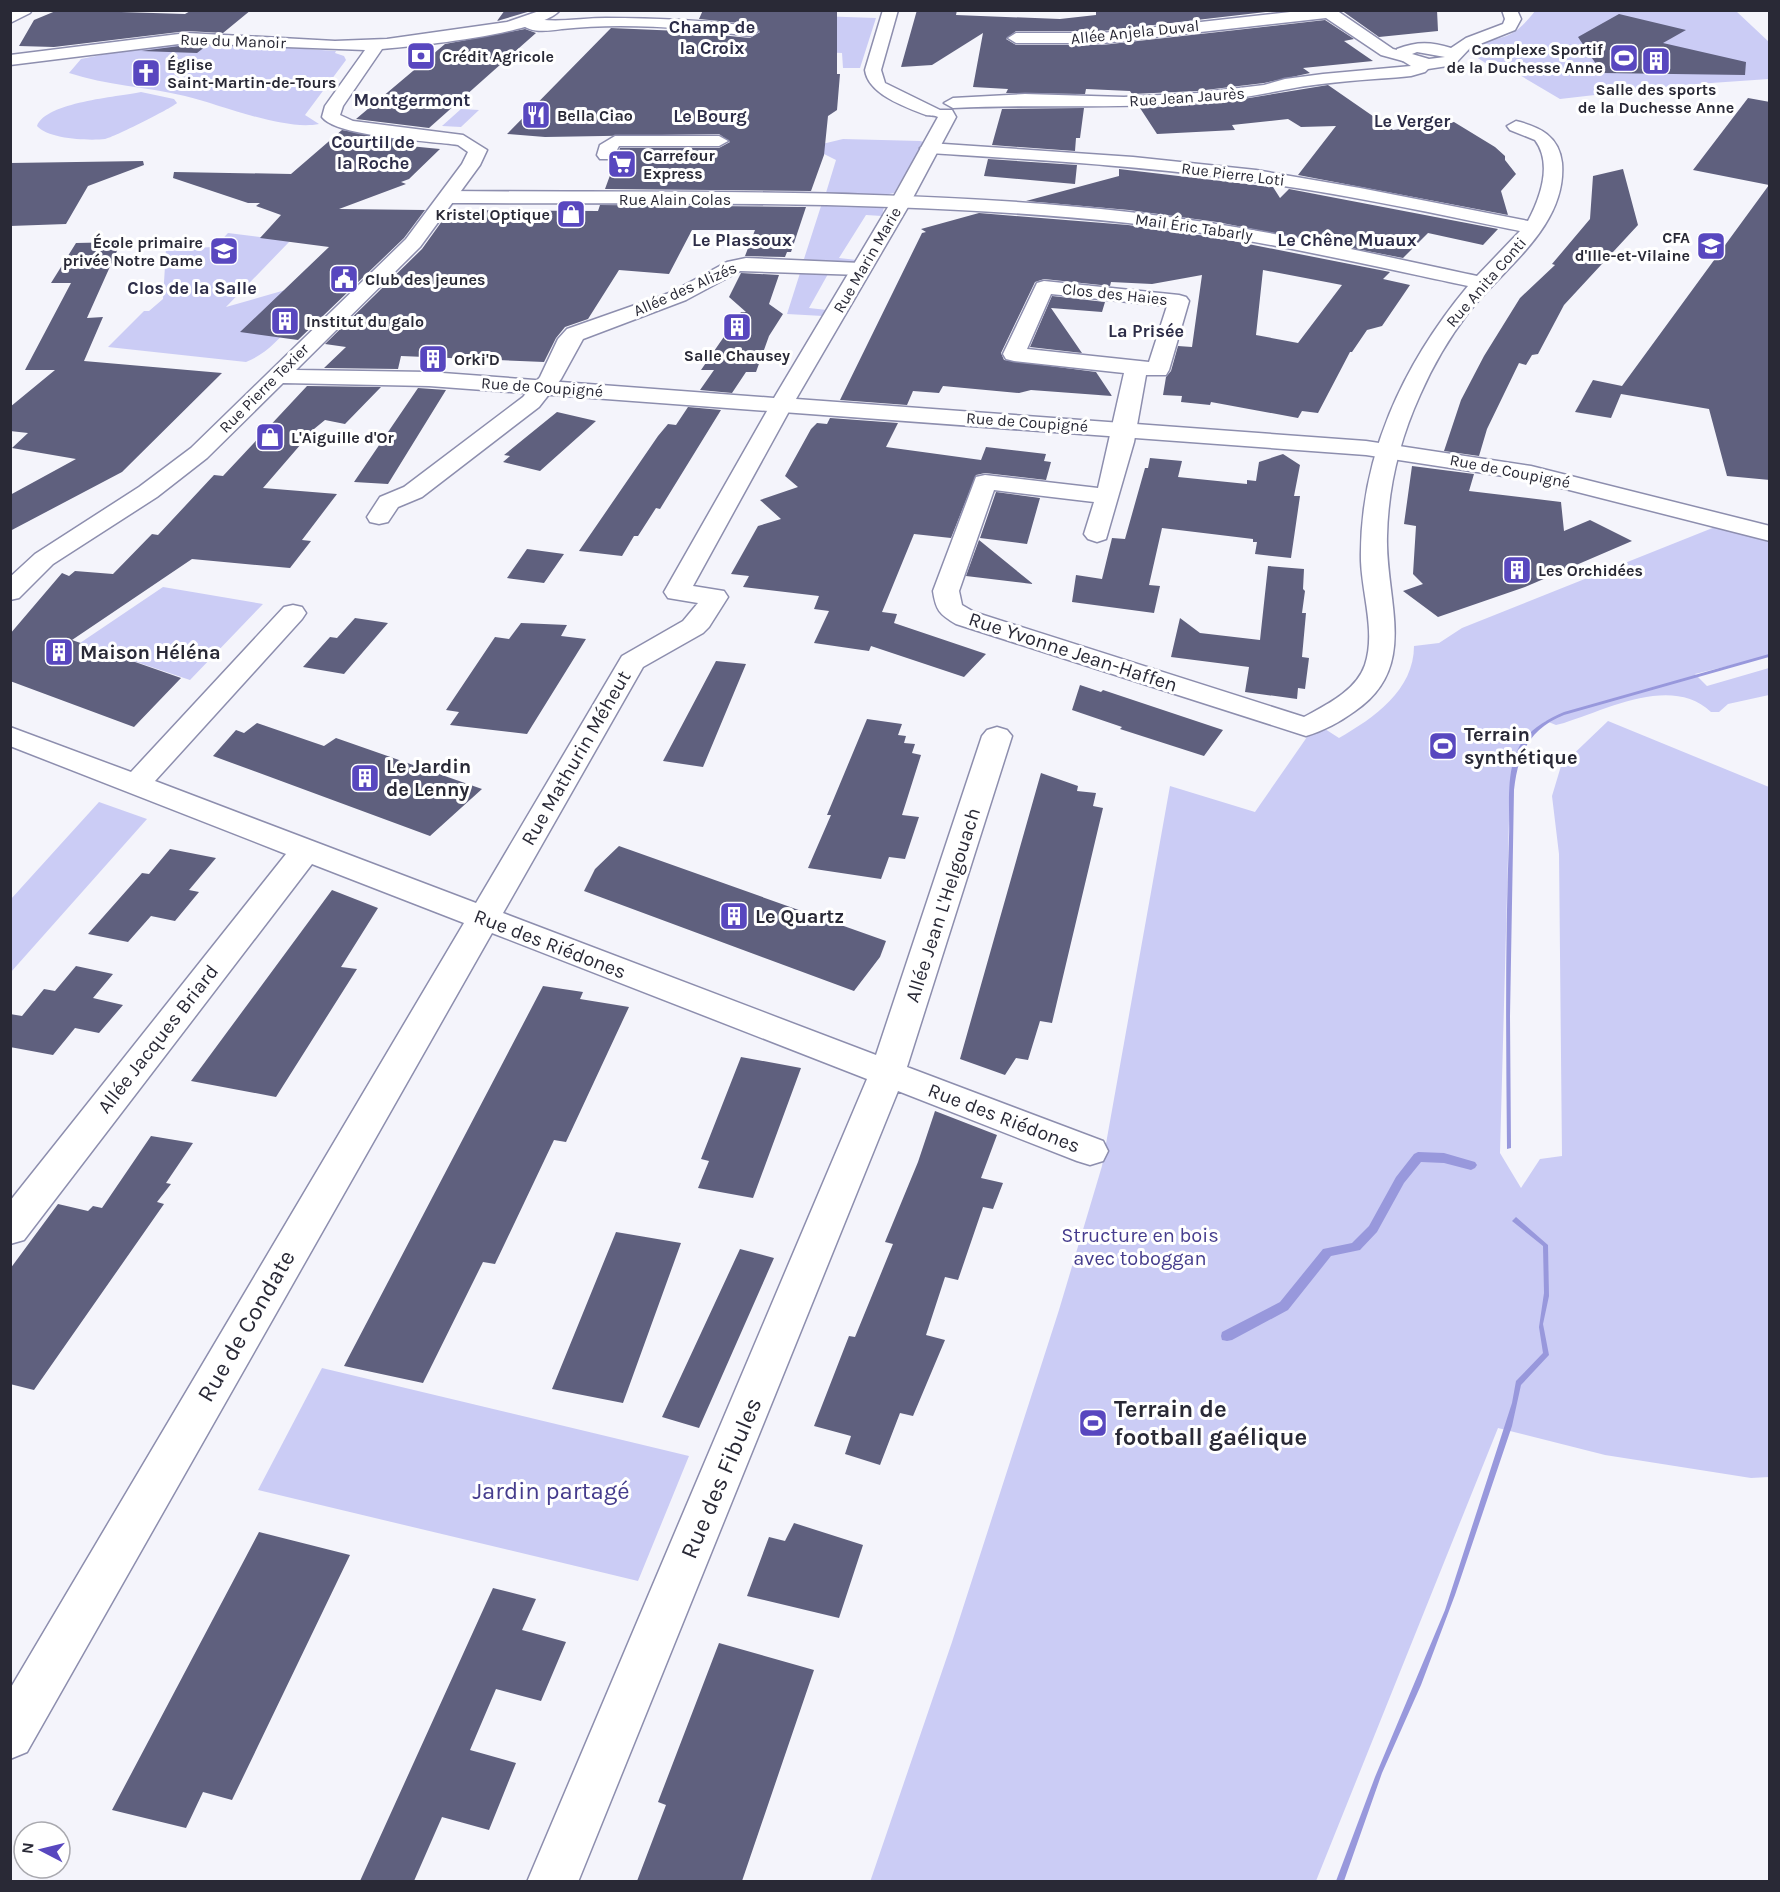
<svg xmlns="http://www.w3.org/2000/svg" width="1780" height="1892" font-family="Karla,sans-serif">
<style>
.green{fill:#cbccf5}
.water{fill:#9898dc}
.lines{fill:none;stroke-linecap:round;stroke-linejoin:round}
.stream{fill:#9898dc;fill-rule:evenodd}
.building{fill:#5f607e;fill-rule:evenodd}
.minor-casing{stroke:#8d8eae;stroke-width:3}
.tertiary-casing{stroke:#8d8eae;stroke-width:3}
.minor{fill:#fff;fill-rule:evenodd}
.tertiary{fill:#fff;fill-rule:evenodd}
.labels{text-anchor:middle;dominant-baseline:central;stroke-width:6;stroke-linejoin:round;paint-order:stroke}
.far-street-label{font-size:16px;fill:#292936;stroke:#fff}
.far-poi-label{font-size:16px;font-weight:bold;fill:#292936;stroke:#fff;text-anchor:start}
.far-neighbourhood-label{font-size:18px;font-weight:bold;fill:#2d2d48;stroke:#fff}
.far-quarter-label{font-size:18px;font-weight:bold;fill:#2d2d48;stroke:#fff}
.poi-label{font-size:20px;font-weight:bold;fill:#292936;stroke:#fff;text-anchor:start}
.street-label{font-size:20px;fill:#292936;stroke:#fff}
.park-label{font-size:20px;fill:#453c8d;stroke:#fff}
.near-street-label{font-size:24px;fill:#292936;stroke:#fff}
.near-poi-label{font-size:24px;font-weight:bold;fill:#292936;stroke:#fff;text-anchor:start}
.near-park-label{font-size:24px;fill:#453c8d;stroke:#fff}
</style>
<rect width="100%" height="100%" fill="#f4f4fb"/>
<path class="green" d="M1535 11H1736L1769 42V79L1682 85 1560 99 1501 64 1490 66 1464 49C1500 32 1507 47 1535 11Z
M817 16 876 18 860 68H843L842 53 820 52Z
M200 42 336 51 335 53 344 56 346 60 305 115 319 124C284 131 222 105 185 96 148 87 105 85 69 73L81 59 156 44Z
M141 92 174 99 177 103C170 109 114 137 105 139 89 141 48 139 37 126 46 102 117 97 141 92Z
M461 109 479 110 461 127 442 126Z
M843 139 920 141 924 142 894 193 880 196H825L836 160 820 152 818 145Z
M822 203 884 207 882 216 866 215 839 258 857 260 854 264 803 262Z
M228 233 290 241 226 307 320 280C301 310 281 348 246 362L108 347 144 311H149L163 299 166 249 215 247Z
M801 270 849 272 847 275 828 274 809 308 827 310 823 316 787 314Z
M1715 527 1769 542V656L1695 674 1707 686 1769 668V695L1728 704 1719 712H1711C1672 675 1608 709 1564 723L1556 725 1546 721C1521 739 1515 753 1510 783L1500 1153 1521 1188 1540 1159 1562 1156 1559 854 1552 796 1561 766 1608 721 1769 787V1477L1751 1478 1605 1455 1498 1428 1316 1881 870 1882 952 1642 1059 1310 1102 1166 1170 786 1255 812 1307 737 1325 729 1339 738C1374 718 1414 690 1414 646L1439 643 1462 628Z
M163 587 263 604 190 680 80 643Z
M99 802 147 819 11 972V899Z
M322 1368 689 1456 638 1581 258 1490Z"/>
<path class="water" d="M1769 654V657L1564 715C1529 729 1518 754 1514 790L1510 1016 1511 1148 1507 1149C1506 1045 1505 942 1509 838 1510 812 1506 781 1515 756 1523 733 1543 721 1564 712Z
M1516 1217 1548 1245 1549 1296 1543 1324 1549 1355 1521 1385 1512 1426 1455 1595 1421 1685 1382 1773 1344 1881H1336L1375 1777 1445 1610 1512 1403 1516 1381 1543 1353 1539 1327 1544 1293 1543 1246 1512 1221Z"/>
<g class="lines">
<path class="stream" d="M1418 1152 1444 1153 1475 1162 1477 1165 1475 1168 1471 1170 1444 1163 1421 1162 1404 1183 1377 1232 1360 1250 1331 1256 1288 1310 1232 1340 1227 1341 1222 1340 1221 1336 1222 1332 1280 1302 1323 1249 1352 1243 1369 1226 1396 1177 1414 1154Z"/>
</g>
<path class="building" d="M58 10 185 14 192 10H251L223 33 187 31 54 47 19 46 34 20Z
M505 10H534L497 21Z
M703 10H837V74H840L837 110 828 116 824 155 811 191 605 189 620 148H719L730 142 719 134 545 137 507 134 611 28 680 31 750 38 760 32 750 24 699 19Z
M917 10H957L956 15 1060 19 1096 15V10H1283L1102 31H1016L1006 39 1016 45H1102L1325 20 1354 39 1344 41 1373 61 1303 68 1310 73 1264 83 1197 91 1132 94 1130 91 1086 89 1085 94 1006 93 1008 89 973 87 983 33 932 65 901 67Z
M1341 10H1437L1438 31 1379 37Z
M1619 14 1686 30 1663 43 1746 62 1745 75 1602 73 1578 37Z
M525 29 536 33 429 128 356 119 445 44Z
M187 45 206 46 197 53 141 51Z
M1328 85 1393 130 1454 122 1495 147 1505 156V160L1516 174 1501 191 1508 215 1298 175 1336 126 1301 127 1288 119 1232 125 1235 130 1157 134 1140 108 1219 103Z
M1748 98 1770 102V480L1727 476 1709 409 1621 394 1611 418 1575 412 1593 380 1622 386 1769 185 1693 170Z
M1084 108 1080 138H1076L1075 151 992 145 1002 109Z
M342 130 413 143 409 146 440 149 409 179 401 182 406 184 339 209 425 210 404 238 298 340 240 332 329 247 260 238 281 215 256 206 260 203H248L173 178 174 172 291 174Z
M988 159 1077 165 1075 184 984 176Z
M143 161 144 165 88 186 66 224 10 226V163Z
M1119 169 1273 187 1280 198 1289 189 1498 229 1483 245 1428 233 1403 258 1217 222 1129 210 1026 201 1119 176Z
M1623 169 1638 225 1564 305 1538 354 1532 355 1526 365 1519 363 1487 429 1479 456 1444 451 1461 400 1484 356 1520 298 1555 265 1552 264 1590 219 1593 176Z
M600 205 806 207 791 252H787L785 257 745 256 755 230H692L669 274 619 270 588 319 565 327 556 338 544 362 401 356 398 369 324 368 346 347 325 344 422 249 450 210 598 211Z
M979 213 1128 225 1213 237 1390 272 1383 279 1410 285 1382 326 1367 330 1352 352H1350L1318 413 1302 411 1298 418 1211 402 1210 405 1181 402 1182 396 1163 395 1166 377 1171 371 1178 346 1192 347 1202 275 1152 284 1111 282 1110 286 1044 279 1035 282 1001 353 1004 360 1096 372 1112 396 1031 390 1019 393 943 386 939 393 913 391 907 405 840 400 922 233 926 232 921 229ZM1263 270 1342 285 1298 343 1256 335Z
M121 242 87 318 103 317 84 361 222 373 122 472 10 531V495L76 459 12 448 28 433 10 431V407L55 370H25L71 283H51L76 243Z
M741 273 779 275 769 304 783 314 769 336 756 372H746L732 393 700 390 714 370H701L741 312H746L729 297Z
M1052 296 1105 302 1102 312 1051 308 1082 353 1030 347Z
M307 386 381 387 345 424 325 420 314 429 263 488 337 494 302 540 311 541 290 568 192 559 72 640 181 678 134 727 10 681V634L62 573 69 576 75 571 113 574 152 534 158 535 214 475 223 476Z
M418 388 446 390 388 484 354 482Z
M688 407 721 410 660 509 656 508 638 536H634L622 556 579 551 658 436 668 424 676 425Z
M557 412 596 421 540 471 503 462 510 456 504 455Z
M830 418 898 423 886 447 981 460 986 447 1046 454 1044 461 1051 462 1046 480 985 473 976 475 951 538 914 534 882 612 897 614 894 623 986 654 964 677 871 646 869 651 814 643 829 611 814 609 819 596 743 587 749 576 731 574 758 526 781 519 760 500 798 487 785 476 811 429 817 423 827 424Z
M1283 454 1300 465 1294 496H1300L1291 558 1255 554 1257 542H1253V539L1162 528 1149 585 1160 586 1154 613 1072 602 1076 575 1102 579 1112 538 1125 539 1145 468H1148L1150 458 1182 461 1178 477 1247 484V480L1256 481 1259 462Z
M1412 466 1474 474 1469 491 1561 502 1564 531 1590 520 1632 541 1525 587 1438 617 1403 591 1423 584 1413 574 1416 526 1404 524Z
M996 492 1040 498 1027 544 980 538Z
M979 540 1033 584 966 576Z
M527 549 564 554 544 583 507 578Z
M1268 566 1304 569 1303 589 1305 591 1302 613H1306L1302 657 1309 658 1305 689 1298 688 1297 699 1245 692 1249 667 1171 657 1180 618 1200 633 1260 640Z
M355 618 388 623 344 674 303 667 330 637 337 638Z
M521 623 567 625 561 636 586 639 527 734 450 725 459 712 446 710 495 637 509 639Z
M716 661 746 664 703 767 663 761Z
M1080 685 1101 692 1103 690 1223 730 1204 756 1120 729 1122 727 1072 710Z
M867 719 902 724 898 735 906 736 904 743 915 744 912 753 921 755 902 815 919 817 905 859 889 857 881 879 808 868 831 815H827Z
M257 723 324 746 336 738 482 789 430 836 213 756 236 730 244 733Z
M1041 773 1078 786 1077 791 1096 793 1093 806 1103 808 1052 1023 1040 1021 1028 1060 1016 1058 1005 1075 960 1059Z
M619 846 886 941 880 957 854 991 584 891 595 869Z
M170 849 216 858 189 890 199 892 175 921 151 916 128 942 88 934 142 873 149 874Z
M332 890 378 908 341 967 357 969 276 1097 191 1081Z
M76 966 113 974 93 998 123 1005 99 1033 75 1028 53 1055 10 1047V1014L22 1016 44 989 55 991Z
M543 986 583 992 580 999 629 1007 566 1142 554 1140 495 1264 483 1262 423 1383 344 1366Z
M741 1057 801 1068 753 1198 698 1188 709 1161 701 1159Z
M935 1111 997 1135 981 1178 1003 1183 993 1209 983 1207 958 1280 945 1277 926 1335 945 1340 913 1416 900 1413 880 1465 845 1454 851 1436 814 1426 849 1336 855 1337 893 1244 885 1242 918 1162Z
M151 1136 193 1143 166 1183 171 1184 157 1202 164 1204 34 1390 10 1384V1269L58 1204 88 1211 93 1206 102 1208Z
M616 1232 681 1243 623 1403 552 1389Z
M740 1249 774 1258 699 1428 662 1417Z
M794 1523 863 1545 839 1618 747 1596 769 1537 785 1541Z
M259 1532 350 1555 232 1800 203 1792 186 1828 112 1810Z
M493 1588 536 1599 522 1630 566 1642 541 1701 496 1689 470 1750 516 1763 489 1830 442 1817 414 1881H360Z
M719 1643 814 1670 742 1881H637L666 1805 658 1802Z"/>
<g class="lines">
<g class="minor-casing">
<path id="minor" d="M1308 10H1336L1393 49 1409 53 1411 56 1403 61 1381 55 1326 18 1102 43H1016L1008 38 1016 33H1102Z
M527 17C552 24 579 18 606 18 655 18 701 20 750 26L758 31 750 36C689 28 624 22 562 29 548 31 529 34 519 22L522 19Z
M1516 121C1540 127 1559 136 1562 163 1567 227 1503 268 1468 313 1449 338 1433 365 1420 395 1400 439 1388 487 1387 536 1385 600 1420 667 1355 711 1340 722 1323 731 1306 736L956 624C939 614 936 610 933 591L976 477 985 475 1098 488 1124 373 1014 361 1006 359 1003 354 1037 283 1044 281 1179 295 1186 297 1189 301 1169 370 1166 375H1146L1134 442 1106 539 1097 542 1088 539 1084 534 1094 502 994 490 959 591 962 605 974 612 1304 717C1326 705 1356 691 1365 665 1376 632 1362 594 1361 561 1359 458 1403 364 1468 286 1355 262 1243 236 1128 223 902 199 674 204 447 203L438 197 447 191C674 193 902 187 1129 212 1246 225 1361 251 1477 276L1520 231C1433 213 1345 194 1256 182 1148 166 1038 160 929 153L920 148 929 143 1133 157 1256 170 1360 188 1528 221C1540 198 1553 164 1535 140L1510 130 1507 126ZM1051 294 1167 306 1149 362 1027 349Z
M615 136H719L728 141 719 146H619L612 159H600L597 155 600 145Z
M746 258 861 263 868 265 871 269 868 273 861 275 740 271 686 300 583 339 561 379 539 407 422 497 398 507 388 522 379 524 370 522 367 517 380 497 404 487 523 397 540 377 558 339 567 329 672 292 727 262Z
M782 397 790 399 793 404 693 586 724 591 728 597 709 627 703 633 643 667 503 913 876 1055 982 736 987 730 997 727 1007 730 1012 736 907 1067 1103 1141 1108 1151 1103 1161 1090 1165 1077 1161 898 1091 578 1882H527L867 1079 492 933 27 1752 10 1759V1689L464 923 312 864 24 1240 10 1244V1201L286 854 10 746V727L131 772 284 607 293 605 302 607 306 613 302 619 155 781 476 903 622 656 683 621 698 603 668 598 664 592 771 404 774 399Z"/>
</g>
<g class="tertiary-casing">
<path id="tertiary" d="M32 10 30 13 10 23V12Z
M542 10H560C540 34 417 46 382 49L343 106 340 115 353 121 463 135 487 150 480 165 420 247 296 370 429 372 774 398 888 207 938 117C935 115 931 116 926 115 905 107 868 94 865 70L883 10H898L881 70 885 83 940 110H952L956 117 908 207 796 399 1366 441 1531 466 1770 526V541L1530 480 1366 455 429 386 283 383 207 458 157 497 53 564 19 598 10 600V577L35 554 139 487 191 448 406 239 462 164 468 152 458 145C431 141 337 137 322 117L325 106 365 50 187 43 10 65V55L187 33 335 41 387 39 507 22Z
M1502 10H1517L1521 19 1515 30 1470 48 1454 65 1428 69 1425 72 1411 76C1371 80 1329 81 1289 89 1257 95 1227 101 1194 103 1114 109 1034 104 953 108L944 103 953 98 1025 94 1124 97 1197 93 1264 85 1285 79 1323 74 1411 66 1395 56 1397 49C1417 41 1432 42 1451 48L1466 38 1503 24 1505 19ZM1417 52 1445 57 1429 59 1412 54Z"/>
</g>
<use href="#minor" class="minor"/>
<use href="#tertiary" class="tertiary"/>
</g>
<defs>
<g id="bank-square" transform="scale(1.5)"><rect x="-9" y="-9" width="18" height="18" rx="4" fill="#5847bf" stroke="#fff"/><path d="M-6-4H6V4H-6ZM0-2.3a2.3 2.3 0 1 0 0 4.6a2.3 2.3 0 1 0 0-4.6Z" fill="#fff"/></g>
<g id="stadium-square" transform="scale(1.5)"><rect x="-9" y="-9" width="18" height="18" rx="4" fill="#5847bf" stroke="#fff"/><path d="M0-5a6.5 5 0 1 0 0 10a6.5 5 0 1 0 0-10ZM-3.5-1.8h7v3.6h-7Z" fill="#fff"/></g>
<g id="building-square" transform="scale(1.5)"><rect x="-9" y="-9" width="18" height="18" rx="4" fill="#5847bf" stroke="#fff"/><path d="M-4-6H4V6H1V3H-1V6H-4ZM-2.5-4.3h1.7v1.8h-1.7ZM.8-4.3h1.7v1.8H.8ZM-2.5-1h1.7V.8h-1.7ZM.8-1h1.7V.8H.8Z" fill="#fff"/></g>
<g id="church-square" transform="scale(1.5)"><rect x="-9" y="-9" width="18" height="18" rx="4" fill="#5847bf" stroke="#fff"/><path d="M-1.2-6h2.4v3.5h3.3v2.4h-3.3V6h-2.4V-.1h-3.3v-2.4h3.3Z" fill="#fff"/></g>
<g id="restaurant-square" transform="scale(1.5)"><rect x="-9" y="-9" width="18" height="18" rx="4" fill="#5847bf" stroke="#fff"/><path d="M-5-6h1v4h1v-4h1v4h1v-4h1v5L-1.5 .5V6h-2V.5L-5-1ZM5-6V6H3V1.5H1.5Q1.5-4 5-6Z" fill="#fff"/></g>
<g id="supermarket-square" transform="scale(1.5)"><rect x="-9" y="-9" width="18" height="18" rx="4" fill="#5847bf" stroke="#fff"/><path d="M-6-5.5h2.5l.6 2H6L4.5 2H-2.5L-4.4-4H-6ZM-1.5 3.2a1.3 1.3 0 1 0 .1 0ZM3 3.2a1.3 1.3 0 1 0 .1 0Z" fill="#fff"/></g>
<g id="shop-square" transform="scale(1.5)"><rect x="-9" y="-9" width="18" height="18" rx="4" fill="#5847bf" stroke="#fff"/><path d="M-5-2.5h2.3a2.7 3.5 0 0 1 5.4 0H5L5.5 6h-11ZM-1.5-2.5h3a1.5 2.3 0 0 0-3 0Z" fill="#fff"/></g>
<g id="university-square" transform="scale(1.5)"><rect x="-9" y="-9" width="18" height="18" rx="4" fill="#5847bf" stroke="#fff"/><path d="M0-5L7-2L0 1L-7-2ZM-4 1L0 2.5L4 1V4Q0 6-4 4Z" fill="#fff"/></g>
<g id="school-square" transform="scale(1.5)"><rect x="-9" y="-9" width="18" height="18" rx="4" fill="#5847bf" stroke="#fff"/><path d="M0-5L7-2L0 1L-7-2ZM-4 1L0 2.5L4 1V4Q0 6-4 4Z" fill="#fff"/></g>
<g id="civic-square" transform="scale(1.5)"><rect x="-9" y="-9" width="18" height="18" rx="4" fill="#5847bf" stroke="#fff"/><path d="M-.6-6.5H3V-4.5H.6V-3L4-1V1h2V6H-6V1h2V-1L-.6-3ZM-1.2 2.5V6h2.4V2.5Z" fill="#fff"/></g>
</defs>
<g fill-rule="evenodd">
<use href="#bank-square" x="421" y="56"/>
<use href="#stadium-square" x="1624" y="58"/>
<use href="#building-square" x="1656" y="61"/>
<use href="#church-square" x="146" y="73"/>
<use href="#restaurant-square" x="536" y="115"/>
<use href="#supermarket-square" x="622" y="164"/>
<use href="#shop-square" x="571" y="214"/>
<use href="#university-square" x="1711" y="246"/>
<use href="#school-square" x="224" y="251"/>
<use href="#civic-square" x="344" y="279"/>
<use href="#building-square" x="285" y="321"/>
<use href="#building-square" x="737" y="327"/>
<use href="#building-square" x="433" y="359"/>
<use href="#shop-square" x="270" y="437"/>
<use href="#building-square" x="1517" y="570"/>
<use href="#building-square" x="59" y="652"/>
<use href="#stadium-square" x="1443" y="746"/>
<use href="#building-square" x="365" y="778"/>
<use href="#building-square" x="734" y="916"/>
<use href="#stadium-square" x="1093" y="1423"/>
</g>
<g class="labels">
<g class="far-street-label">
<text transform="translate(1135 32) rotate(-6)">Allée Anjela Duval</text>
<text transform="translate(233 41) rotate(2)">Rue du Manoir</text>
<text transform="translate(1187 97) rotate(-4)">Rue Jean Jaurès</text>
<text transform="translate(1233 174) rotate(7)">Rue Pierre Loti</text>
<text x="675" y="199">Rue Alain Colas</text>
<text transform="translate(1194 227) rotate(8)">Mail Éric Tabarly</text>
<text transform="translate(867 260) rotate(-60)">Rue Marin Marie</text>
<text transform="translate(1486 282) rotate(-49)">Rue Anita Conti</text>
<text transform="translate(685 289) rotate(-24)">Allée des Alizés</text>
<text transform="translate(1115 294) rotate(6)">Clos des Haies</text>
<text transform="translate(542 387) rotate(4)">Rue de Coupigné</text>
<text transform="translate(264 388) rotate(-45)">Rue Pierre Texier</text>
<text transform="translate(1027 422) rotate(4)">Rue de Coupigné</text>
<text transform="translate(1510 471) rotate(11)">Rue de Coupigné</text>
</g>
<g class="far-poi-label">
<text x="1603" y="49" text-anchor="end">Complexe Sportif<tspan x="1603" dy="18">de la Duchesse Anne</tspan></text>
<text x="442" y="56">Crédit Agricole</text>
<text x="167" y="64">Église<tspan x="167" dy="18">Saint-Martin-de-Tours</tspan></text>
<text x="1656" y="89" text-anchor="middle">Salle des sports<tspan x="1656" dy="18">de la Duchesse Anne</tspan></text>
<text x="557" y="115">Bella Ciao</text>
<text x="643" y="155">Carrefour<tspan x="643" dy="18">Express</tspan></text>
<text x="550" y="214" text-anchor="end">Kristel Optique</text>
<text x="1690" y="237" text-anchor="end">CFA<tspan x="1690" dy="18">d'Ille-et-Vilaine</tspan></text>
<text x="203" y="242" text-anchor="end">École primaire<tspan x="203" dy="18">privée Notre Dame</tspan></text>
<text x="365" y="279">Club des jeunes</text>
<text x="306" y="321">Institut du galo</text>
<text x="737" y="355" text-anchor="middle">Salle Chausey</text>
<text x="454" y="359">Orki'D</text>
<text x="291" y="437">L'Aiguille d'Or</text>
<text x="1538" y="570">Les Orchidées</text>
</g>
<g class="far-neighbourhood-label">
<text x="712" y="27">Champ de<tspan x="712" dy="21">la Croix</tspan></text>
<text x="710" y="116">Le Bourg</text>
<text x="1412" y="121">Le Verger</text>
<text x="373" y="142">Courtil de<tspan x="373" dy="21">la Roche</tspan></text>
<text x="742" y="240">Le Plassoux</text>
<text x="1347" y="240">Le Chêne Muaux</text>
<text x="192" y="288">Clos de la Salle</text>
<text x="1146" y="331">La Prisée</text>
</g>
<g class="far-quarter-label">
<text x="412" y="100">Montgermont</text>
</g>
<g class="poi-label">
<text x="80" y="652">Maison Héléna</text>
<text x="1464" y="734">Terrain<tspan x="1464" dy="23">synthétique</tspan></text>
<text x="386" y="766">Le Jardin<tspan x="386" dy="23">de Lenny</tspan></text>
<text x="755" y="916">Le Quartz</text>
</g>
<g class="street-label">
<text transform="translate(1073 652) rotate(18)">Rue Yvonne Jean-Haffen</text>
<text transform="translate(576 758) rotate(-60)">Rue Mathurin Méheut</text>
<text transform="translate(943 905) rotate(-72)">Allée Jean L'Helgouach</text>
<text transform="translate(550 944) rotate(21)">Rue des Riédones</text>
<text transform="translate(158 1039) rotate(-52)">Allée Jacques Briard</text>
<text transform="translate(1004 1118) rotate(21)">Rue des Riédones</text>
</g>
<g class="park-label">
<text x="1140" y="1235">Structure en bois<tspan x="1140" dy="23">avec toboggan</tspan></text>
</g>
<g class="near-street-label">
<text transform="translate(246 1326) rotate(-60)">Rue de Condate</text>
<text transform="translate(721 1478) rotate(-67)">Rue des Fibules</text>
</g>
<g class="near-poi-label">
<text x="1114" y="1409">Terrain de<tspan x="1114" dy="28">football gaélique</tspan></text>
</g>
<g class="near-park-label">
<text x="551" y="1491">Jardin partagé</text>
</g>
</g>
<rect width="1780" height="1892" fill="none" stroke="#292936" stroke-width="24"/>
<g transform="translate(42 1850) rotate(277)"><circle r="28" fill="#ffffff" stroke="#a9a9af" stroke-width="1.5"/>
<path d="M0-4.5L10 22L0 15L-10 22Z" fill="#5847bf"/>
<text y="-9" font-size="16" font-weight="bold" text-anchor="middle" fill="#292936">N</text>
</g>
</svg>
